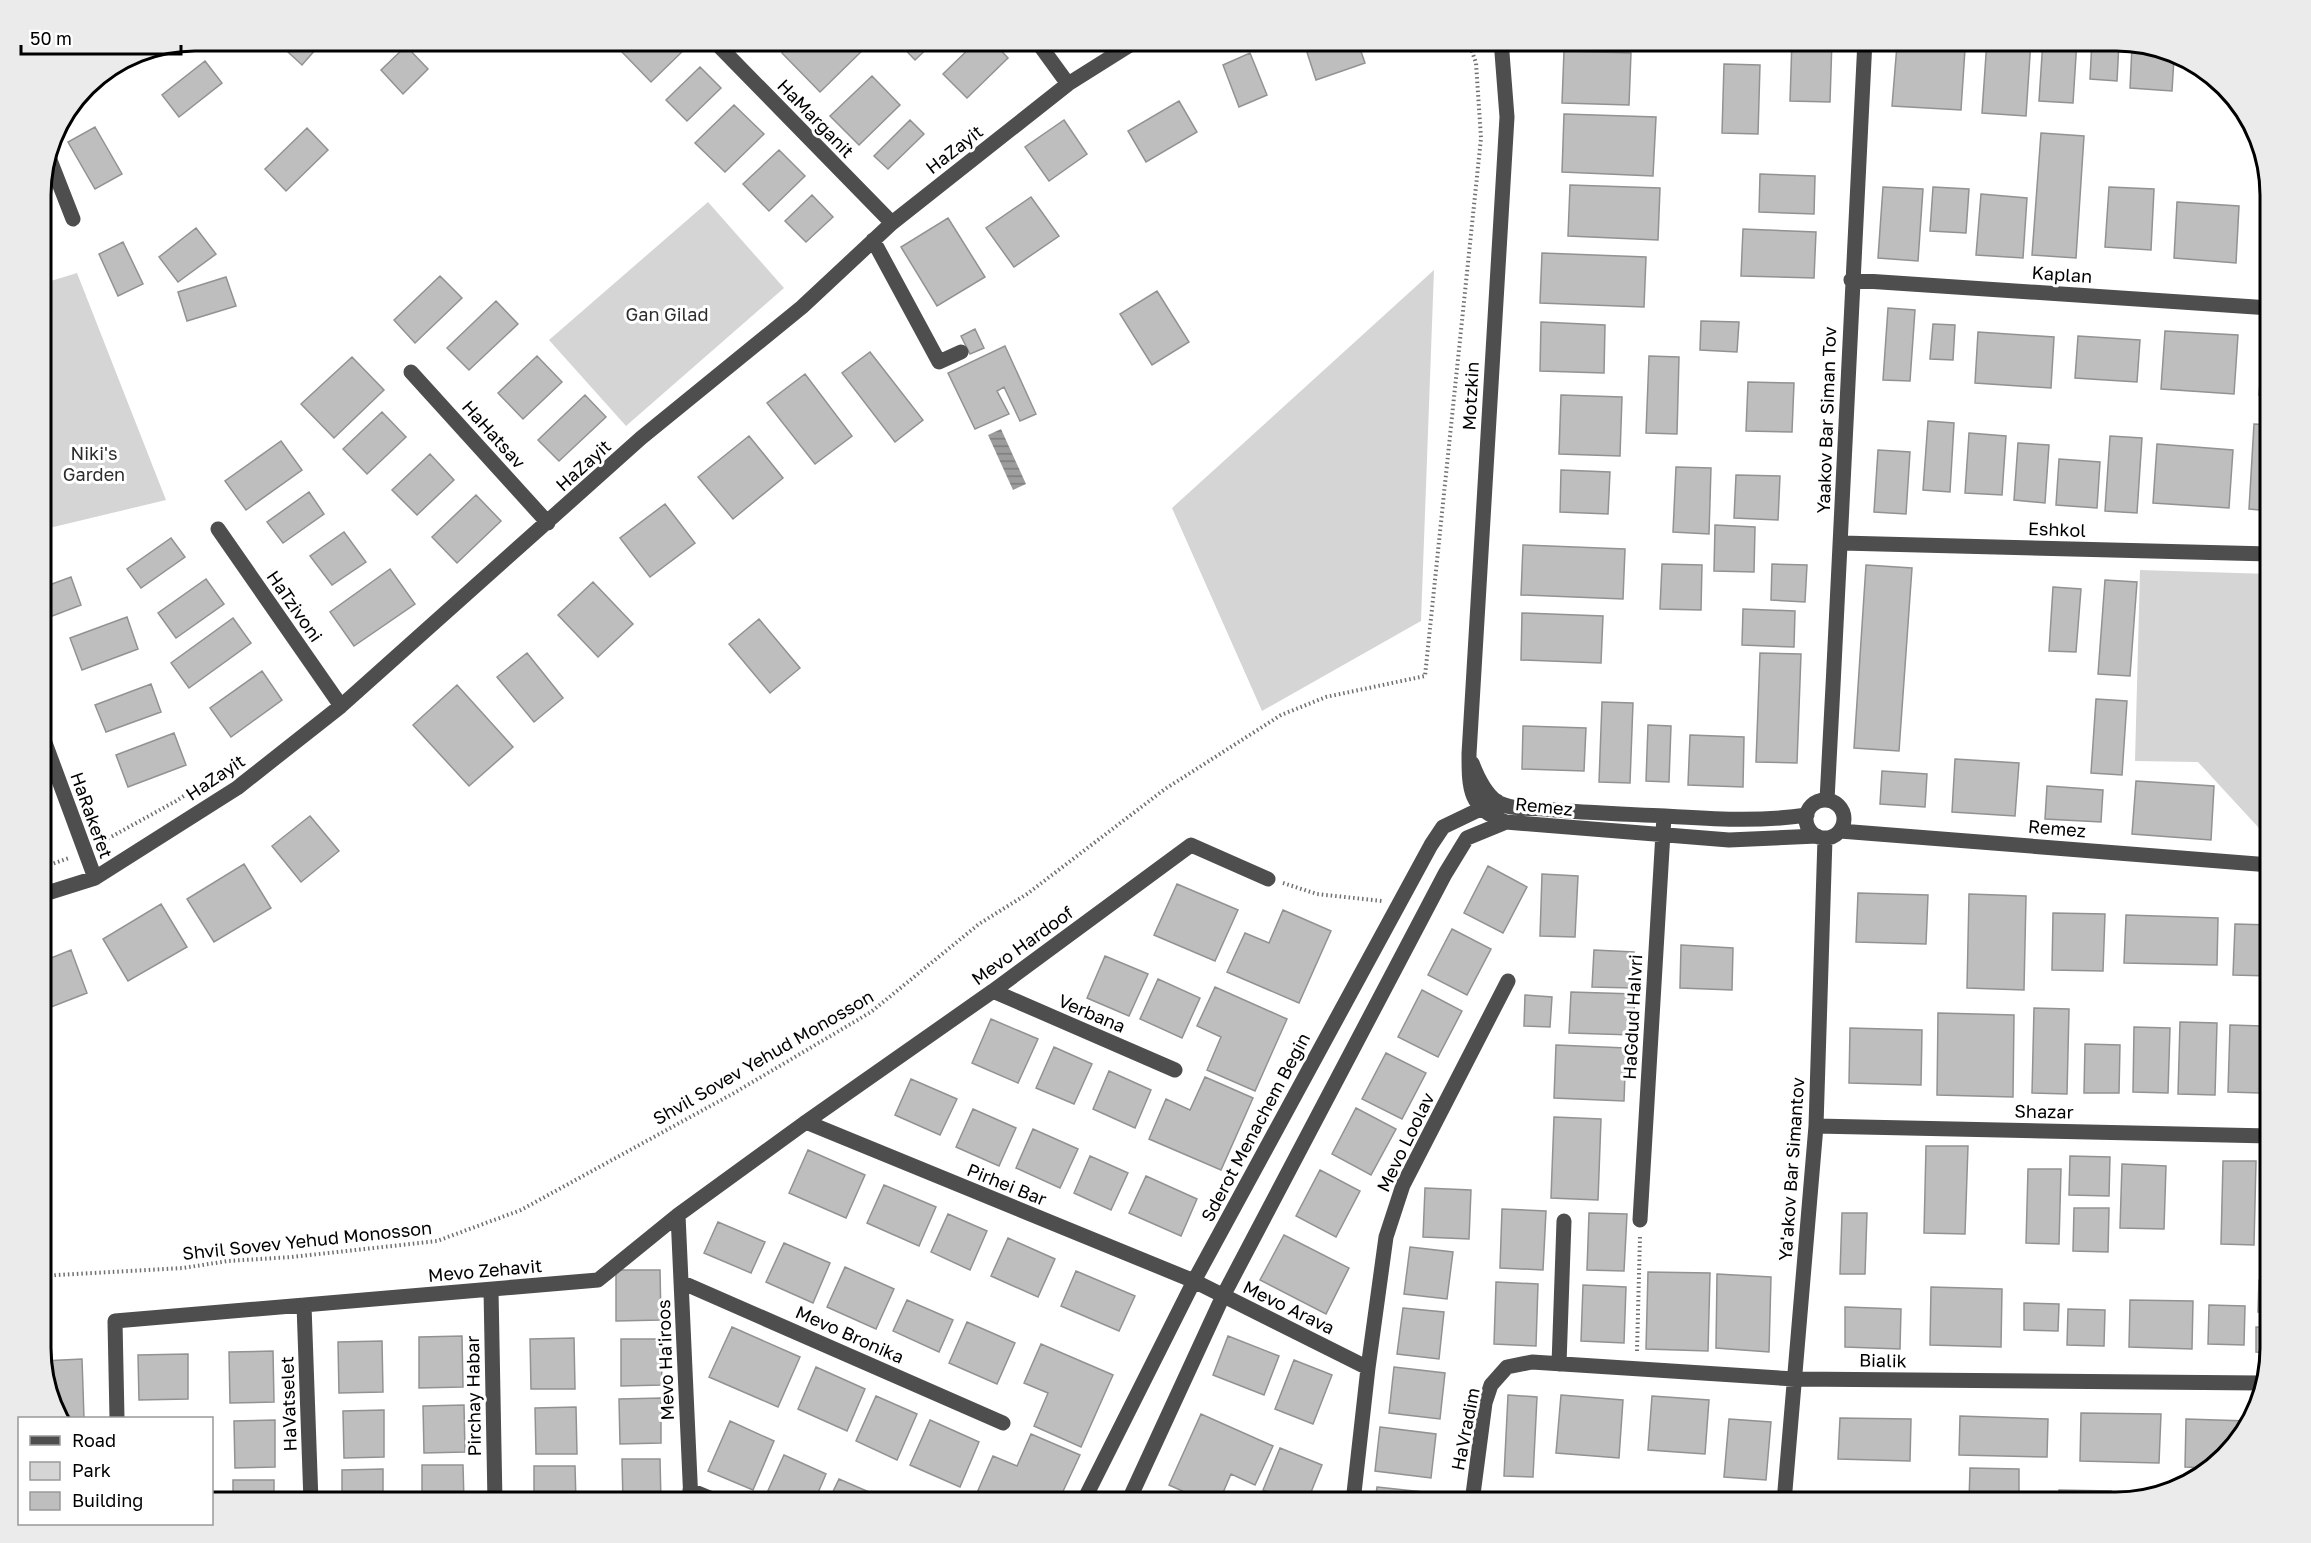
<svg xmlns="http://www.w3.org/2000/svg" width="2311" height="1543" font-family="'Golos Text',sans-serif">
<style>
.park{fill:#d5d5d5}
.water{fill:url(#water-rules)}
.building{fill:#bebebe;stroke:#929292;stroke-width:1.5}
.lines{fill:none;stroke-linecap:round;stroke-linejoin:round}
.path{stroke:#707070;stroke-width:4;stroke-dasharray:1.5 3;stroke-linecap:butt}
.minor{stroke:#4e4e4e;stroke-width:15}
.labels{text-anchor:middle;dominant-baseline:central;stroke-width:6;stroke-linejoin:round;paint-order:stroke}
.street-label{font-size:18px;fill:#000;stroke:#fff}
.park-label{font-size:18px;fill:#2c2c2c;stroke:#fff}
.rim{fill:none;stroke:#000;stroke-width:3}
</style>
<defs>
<pattern id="water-rules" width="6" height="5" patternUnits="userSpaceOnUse" patternTransform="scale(1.5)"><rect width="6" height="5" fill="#9c9c9c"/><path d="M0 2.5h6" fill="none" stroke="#7d7d7d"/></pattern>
</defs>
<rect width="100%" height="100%" fill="#fff"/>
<path class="park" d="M708 202 784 288 626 426 549 340Z
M1434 270 1421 621 1262 711 1172 508Z
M77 273 166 500 41 530V284Z
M2140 570 2270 574V840L2198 762 2135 761Z"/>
<path class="water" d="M1001 429 1026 484 1013 490 988 435Z"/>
<path class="building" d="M275 40H324L302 65Z
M634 40H683L688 46 651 82 622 52Z
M795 40H866L869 44 820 92 782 53Z
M896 40H936L915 60Z
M978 40H991L1008 58 967 98 943 74Z
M1303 40H1357L1365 63 1316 80Z
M1792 40H1832L1830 102 1790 101Z
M1987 40H2031L2026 116 1982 113Z
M2043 40H2077L2073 103 2039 101Z
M2092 40 2119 42 2117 81 2090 79Z
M1897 45 1965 49 1961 110 1892 106Z
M406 46 428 69 403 94 381 70Z
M2132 46 2174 58 2172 91 2130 88Z
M1564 51 1631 53 1629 105 1562 103Z
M1250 53 1267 95 1239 107 1223 65Z
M205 61 222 83 179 117 162 95Z
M1724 64 1760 65 1758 134 1722 133Z
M700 67 721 88 687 121 666 100Z
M872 76 900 105 859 145 830 116Z
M1179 101 1197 132 1146 162 1128 131Z
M734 105 764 134 725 172 695 143Z
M1564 114 1656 117 1653 176 1562 172Z
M910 120 924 134 888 169 874 156Z
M1064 120 1087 154 1049 181 1025 147Z
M95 127 122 174 95 189 68 142Z
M307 128 328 150 286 191 265 169Z
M2041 133 2084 136 2076 258 2032 255Z
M779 150 805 176 769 211 743 184Z
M1760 174 1815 176 1814 214 1759 212Z
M1570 185 1660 188 1658 240 1568 236Z
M1883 187 1923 189 1918 261 1878 258Z
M1933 187 1969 189 1966 233 1930 231Z
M2109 187 2154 189 2151 250 2105 247Z
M1981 194 2027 198 2023 258 1976 255Z
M812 195 833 217 806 242 785 221Z
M1031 197 1059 236 1014 267 986 228Z
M2177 202 2239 206 2236 263 2174 258Z
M948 218 985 277 937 306 901 247Z
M196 228 216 254 178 282 159 257Z
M1743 229 1816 232 1814 278 1741 276Z
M2269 233 2270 234V270H2266Z
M123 242 143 284 118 296 99 254Z
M1542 253 1646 257 1644 307 1540 303Z
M440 276 462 298 415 343 394 320Z
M226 277 236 306 187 321 178 292Z
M1157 291 1189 342 1152 365 1120 314Z
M496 301 518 324 469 370 447 348Z
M1888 308 1915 310 1910 381 1883 380Z
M1701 321 1739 322 1737 352 1700 350Z
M1541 322 1605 325 1604 373 1540 371Z
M1933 324 1955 325 1953 360 1930 359Z
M975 329 984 348 970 354 961 336Z
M2165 331 2238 335 2234 394 2161 389Z
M1978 332 2054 337 2051 388 1975 383Z
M2078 336 2140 340 2137 382 2075 378Z
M2263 345H2270V396L2259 395Z
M1005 346 1036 414 1020 421 1004 387 997 391 1009 414 975 429 948 373Z
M870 352 923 420 895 442 842 373Z
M537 356 562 382 523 419 498 393Z
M1649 356 1679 357 1677 434 1646 433Z
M352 357 384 390 334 438 301 404Z
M805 374 852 436 815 464 767 403Z
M1748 382 1794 383 1792 432 1746 431Z
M585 395 606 417 559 461 538 440Z
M1561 395 1622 397 1620 456 1559 454Z
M382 412 406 437 367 474 343 449Z
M1928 421 1954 423 1950 492 1923 490Z
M2254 424 2270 425V511L2249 509Z
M1969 433 2006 436 2002 495 1965 493Z
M749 436 783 478 733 519 698 477Z
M2110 436 2142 438 2137 513 2105 511Z
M281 441 302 470 246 510 225 481Z
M2018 443 2049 445 2045 503 2014 500Z
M2157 444 2233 450 2229 508 2153 503Z
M1878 450 1910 452 1906 514 1874 512Z
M430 454 454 480 417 515 392 490Z
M2059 459 2100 462 2097 508 2056 505Z
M1676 467 1711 468 1709 534 1673 532Z
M1561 470 1610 472 1608 514 1560 512Z
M1736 475 1780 476 1778 520 1734 518Z
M309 492 324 514 283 543 267 522Z
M476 495 501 521 457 563 432 537Z
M665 504 695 543 650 577 620 538Z
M1715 525 1755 527 1754 572 1714 571Z
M344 532 366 562 332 585 310 556Z
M171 538 185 557 141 588 127 569Z
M1523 545 1625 549 1623 599 1521 595Z
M1662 564 1702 565 1701 610 1660 609Z
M1772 564 1807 565 1805 602 1771 600Z
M1866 565 1912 568 1899 751 1854 748Z
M390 569 415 604 354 646 330 612Z
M71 577 81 605 42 620 41 588Z
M206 579 224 604 176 638 158 613Z
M2105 580 2137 582 2130 676 2098 674Z
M593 582 633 624 598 657 558 615Z
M2053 587 2081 589 2076 652 2049 651Z
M1743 609 1795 611 1794 647 1742 645Z
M1522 613 1603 616 1601 663 1521 660Z
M127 617 138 649 82 670 70 638Z
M233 618 251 643 189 688 171 663Z
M759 619 800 668 770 693 729 644Z
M527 653 563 698 534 722 497 677Z
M1760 653 1801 654 1797 763 1756 762Z
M262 671 282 700 231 737 210 708Z
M151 684 161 712 106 732 95 705Z
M457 685 513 747 469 786 413 725Z
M2096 699 2127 701 2122 775 2091 773Z
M1602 702 1633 703 1630 783 1599 782Z
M1648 725 1671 726 1669 782 1646 781Z
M1523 726 1586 728 1584 771 1522 769Z
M174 733 186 765 128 787 116 755Z
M1690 735 1744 737 1743 787 1688 785Z
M1955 759 2019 763 2015 816 1952 812Z
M1882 771 1927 774 1925 807 1880 804Z
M2136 781 2214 786 2211 840 2132 834Z
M2047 786 2103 790 2101 822 2045 819Z
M310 816 339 851 301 882 272 846Z
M244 864 271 908 214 942 187 899Z
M1488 866 1527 887 1503 933 1464 913Z
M1542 874 1578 876 1575 937 1540 936Z
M1177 884 1238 910 1215 961 1154 935Z
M1858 893 1928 895 1926 944 1856 942Z
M1969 894 2026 896 2024 990 1967 988Z
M161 904 187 947 128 981 103 939Z
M1283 910 1331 931 1299 1003 1227 972 1245 933 1269 943Z
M2053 913 2105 914 2103 971 2052 970Z
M2126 915 2218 918 2217 965 2124 963Z
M2235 924 2270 925V976L2233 975Z
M1452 929 1491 949 1467 995 1428 975Z
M1681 945 1733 948 1732 990 1680 988Z
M71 950 87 993 41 1011V962Z
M1594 950 1634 952 1633 988 1592 987Z
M1105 956 1148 974 1129 1016 1087 998Z
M1158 979 1200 998 1182 1038 1140 1019Z
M1215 987 1287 1019 1255 1091 1207 1070 1221 1037 1197 1026Z
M1422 990 1462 1011 1438 1057 1398 1037Z
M1571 992 1635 994 1633 1035 1569 1033Z
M1525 995 1552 997 1550 1027 1524 1026Z
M2034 1008 2069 1009 2067 1094 2032 1093Z
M1938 1013 2014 1015 2013 1097 1937 1095Z
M991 1019 1038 1039 1018 1083 972 1063Z
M2180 1022 2217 1023 2215 1095 2178 1094Z
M2230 1025 2262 1026 2260 1093 2228 1092Z
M2134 1027 2170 1028 2168 1093 2133 1092Z
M1850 1028 1922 1030 1921 1085 1849 1083Z
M2085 1044 2120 1045 2119 1093H2084Z
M1556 1045 1626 1048 1624 1101 1554 1098Z
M1054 1047 1092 1064 1074 1104 1036 1088Z
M1386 1053 1426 1073 1402 1119 1362 1099Z
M1109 1071 1151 1090 1135 1128 1093 1109Z
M1205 1077 1253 1098 1221 1170 1149 1139 1166 1099 1190 1110Z
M911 1079 957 1099 940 1135 895 1115Z
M1356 1108 1396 1129 1371 1175 1332 1154Z
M973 1109 1016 1128 999 1166 956 1147Z
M1554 1117 1601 1119 1598 1200 1551 1198Z
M1033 1129 1078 1149 1060 1188 1016 1168Z
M1926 1146H1968L1965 1234 1924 1233Z
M808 1150 865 1175 846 1218 789 1193Z
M1090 1156 1128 1173 1111 1210 1074 1193Z
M2070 1156 2110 1157 2109 1196 2069 1195Z
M2269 1158H2270V1261H2267Z
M2223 1161H2256L2254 1245 2221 1244Z
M2122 1164 2166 1166 2164 1229 2120 1228Z
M2028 1169H2061L2059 1244 2026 1243Z
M1320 1170 1360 1191 1336 1237 1296 1216Z
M1146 1176 1197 1199 1181 1236 1129 1213Z
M884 1185 936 1207 919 1246 867 1223Z
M1425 1188 1471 1190 1469 1239 1423 1237Z
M2074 1208H2109L2108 1252 2073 1251Z
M1502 1209 1546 1211 1543 1270 1500 1268Z
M1589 1213 1627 1214 1624 1271 1587 1270Z
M1842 1213H1867L1865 1274H1840Z
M948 1214 987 1231 970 1270 931 1252Z
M718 1222 765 1242 751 1273 704 1253Z
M1284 1235 1349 1268 1326 1314 1260 1280Z
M1008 1238 1055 1259 1038 1297 991 1276Z
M784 1243 830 1263 813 1303 766 1282Z
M1410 1247 1453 1252 1447 1299 1404 1294Z
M845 1267 894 1289 876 1329 827 1307Z
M616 1270H660L661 1320 616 1321Z
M1076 1271 1135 1296 1119 1331 1061 1306Z
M1648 1272 1710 1273 1708 1351 1646 1349Z
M1717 1274 1771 1277 1769 1352 1716 1348Z
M2259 1280H2270V1312H2258Z
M1496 1282 1538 1284 1536 1346 1494 1344Z
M1583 1285 1626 1287 1624 1343 1581 1341Z
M1931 1287 2002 1289 2001 1347 1930 1345Z
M907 1300 953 1320 939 1352 893 1331Z
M2130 1300 2193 1301 2192 1349 2129 1347Z
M2024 1303 2059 1304 2058 1331 2024 1330Z
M2209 1305 2245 1306 2244 1345 2208 1344Z
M1845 1307 1901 1309 1900 1349 1845 1347Z
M1403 1308 1444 1312 1439 1359 1397 1354Z
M2068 1309 2105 1310 2104 1346 2067 1345Z
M967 1322 1015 1343 997 1384 949 1363Z
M732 1327 800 1357 778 1407 709 1377Z
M2256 1327 2270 1328 2269 1353 2256 1352Z
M462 1336 463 1387 419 1388V1337Z
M1228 1336 1279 1356 1264 1395 1213 1375Z
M574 1338 575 1389H531L530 1339Z
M621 1339H661L662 1385 621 1386Z
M382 1341 383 1392 339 1393 338 1342Z
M1041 1344 1113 1375 1081 1447 1034 1426 1048 1393 1024 1383Z
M273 1351 274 1402 230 1403 229 1352Z
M188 1354V1399L139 1400 138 1355Z
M82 1359 84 1418H59L42 1361Z
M1294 1360 1332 1375 1313 1424 1275 1409Z
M816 1367 865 1389 847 1431 798 1409Z
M1394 1367 1445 1373 1440 1419 1389 1413Z
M1508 1395 1537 1397 1533 1477 1504 1476Z
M1561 1395 1623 1400 1619 1458 1556 1453Z
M876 1396 917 1414 897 1460 856 1441Z
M1652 1396 1709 1400 1705 1454 1648 1450Z
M661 1398V1443L620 1444 619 1399Z
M464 1405 465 1452 424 1453 423 1406Z
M576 1407 577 1454H536L535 1408Z
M384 1410V1457L344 1458 343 1411Z
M2081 1413 2161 1414 2159 1463 2080 1461Z
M1201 1414 1273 1446 1255 1485 1231 1474 1219 1502H1207L1169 1485Z
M1960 1416 2048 1419 2047 1457 1959 1455Z
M1840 1418 1911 1419 1910 1461 1838 1459Z
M1729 1419 1771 1422 1766 1480 1724 1477Z
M2186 1419 2248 1421 2244 1434 2208 1468 2185 1467Z
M275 1420V1467L235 1468 234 1421Z
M930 1420 979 1442 960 1487 910 1465Z
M730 1421 774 1441 753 1490 708 1471Z
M1380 1427 1436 1434 1431 1478 1375 1471Z
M1031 1434 1080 1455 1058 1502H993L976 1495 993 1456 1017 1466Z
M1280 1448 1322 1465 1307 1502H1295L1263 1490Z
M784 1455 826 1474 814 1502H782L766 1495Z
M622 1459H660L661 1502H623Z
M422 1465H463L464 1502H422Z
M534 1466H575L576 1502H534Z
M1970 1468 2019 1469V1502L1969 1501Z
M383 1469V1502H342V1470Z
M839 1479 883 1498 880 1502H828Z
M233 1480H274V1502H233Z
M1377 1487 1423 1492 1422 1502H1375Z
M2059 1490 2111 1491V1502H2058Z
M1167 1493 1188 1502H1163Z"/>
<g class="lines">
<path class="path" d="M100 843 176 801 243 758
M41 868 69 858
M1283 883 1317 894 1382 901
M41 1277 57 1275 183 1268 228 1261 292 1257 437 1241 521 1210 734 1093 871 1012 979 924 1027 894 1165 789 1281 715 1326 697 1425 676 1481 138 1476 63 1468 40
M1637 1351 1640 1236"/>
<path class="minor" d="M713 40 892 223
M1036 40 1068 84
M1501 40 1507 117 1469 754C1469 789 1469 809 1506 822L1729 840 1817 836
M48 155 73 219
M873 240 939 362 961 352
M1851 280 2270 308
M411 372 548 523
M218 529 341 706
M1842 543 2270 554
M41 732 95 878
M1472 763C1477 776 1484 792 1496 801 1509 810 1531 808 1545 809 1585 813 1625 814 1665 816 1712 819 1760 822 1807 815
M1827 800C1841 547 1850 294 1865 40
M1806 819a19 19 0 1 1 38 0a19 19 0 1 1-38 0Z
M1840 831 2270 865
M41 895 95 878 237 788 341 706 641 438 802 307 892 223 1068 84 1138 40
M993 991 1175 1070
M806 1122 1194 1281 1368 1368
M1816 1126 2270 1136
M678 1215 691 1502
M1640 1220 1664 816
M681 1282 1003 1423
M491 1290 495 1502
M304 1305 311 1502
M1559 1364 1564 1221
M117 1418 115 1321 598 1280 678 1215 806 1122 993 991 1191 845 1268 879
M690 1490 719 1502
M1083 1502 1194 1281 1431 845 1443 827 1497 801
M1128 1502 1223 1296 1445 874 1467 838 1506 822
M1353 1502 1368 1368 1386 1237 1403 1185 1508 981
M1472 1502 1485 1403 1491 1385 1507 1367 1532 1362 1795 1379 2260 1383
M1784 1502 1816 1126 1825 838"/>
</g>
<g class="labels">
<g class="street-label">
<text transform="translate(816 118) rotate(46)">HaMarganit</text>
<text transform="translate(954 149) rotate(-38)">HaZayit</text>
<text transform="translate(2062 274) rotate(4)">Kaplan</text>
<text transform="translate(1470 396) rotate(-87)">Motzkin</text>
<text transform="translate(1826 420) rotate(-88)">Yaakov Bar Siman Tov</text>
<text transform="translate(494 434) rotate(48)">HaHatsav</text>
<text transform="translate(583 465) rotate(-42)">HaZayit</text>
<text transform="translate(2057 529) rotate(2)">Eshkol</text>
<text transform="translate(295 606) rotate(55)">HaTzivoni</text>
<text transform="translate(215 777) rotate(-34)">HaZayit</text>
<text transform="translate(1544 806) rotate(6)">Remez</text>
<text transform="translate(92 815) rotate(70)">HaRakefet</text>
<text transform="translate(2057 828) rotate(5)">Remez</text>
<text transform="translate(1022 945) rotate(-36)">Mevo Hardoof</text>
<text transform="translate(1092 1013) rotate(23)">Verbana</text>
<text transform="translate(1632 1017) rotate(-87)">HaGdud HaIvri</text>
<text transform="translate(763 1057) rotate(-30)">Shvil Sovev Yehud Monosson</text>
<text transform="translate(2044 1111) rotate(1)">Shazar</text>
<text transform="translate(1255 1127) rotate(-62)">Sderot Menachem Begin</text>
<text transform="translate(1405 1142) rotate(-64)">Mevo Loolav</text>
<text transform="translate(1791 1169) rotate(-86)">Ya'akov Bar Simantov</text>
<text transform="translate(1007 1184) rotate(22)">Pirhei Bar</text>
<text transform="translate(307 1240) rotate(-6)">Shvil Sovev Yehud Monosson</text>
<text transform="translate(485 1270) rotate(-5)">Mevo Zehavit</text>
<text transform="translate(1289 1307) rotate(26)">Mevo Arava</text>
<text transform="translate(850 1334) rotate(24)">Mevo Bronika</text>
<text transform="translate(665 1360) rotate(-92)">Mevo Ha'iroos</text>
<text transform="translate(1883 1360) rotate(1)">Bialik</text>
<text transform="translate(473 1396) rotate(-91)">Pirchay Habar</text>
<text transform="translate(288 1404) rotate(-92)">HaVatselet</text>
<text transform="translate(1465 1429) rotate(-79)">HaVradim</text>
</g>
<g class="park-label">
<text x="667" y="314">Gan Gilad</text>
<text x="94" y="453">Niki's<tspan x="94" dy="21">Garden</tspan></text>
</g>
</g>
<path d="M0 0H2311V1543H0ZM195 51H2116A144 144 0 0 1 2260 195V1348A144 144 0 0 1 2116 1492H195A144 144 0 0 1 51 1348V195A144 144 0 0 1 195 51Z" fill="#ebebeb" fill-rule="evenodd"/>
<path class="rim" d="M195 51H2116A144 144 0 0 1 2260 195V1348A144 144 0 0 1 2116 1492H195A144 144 0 0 1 51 1348V195A144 144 0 0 1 195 51Z"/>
<rect x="18" y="1417" width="195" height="108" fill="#ffffff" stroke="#999999" stroke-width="1.5"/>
<rect x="30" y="1436" width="30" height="9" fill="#4e4e4e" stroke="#999999" stroke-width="1.5"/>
<text x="72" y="1447" font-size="18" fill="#000000">Road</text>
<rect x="30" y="1462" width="30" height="18" fill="#d5d5d5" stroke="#999999" stroke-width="1.5"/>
<text x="72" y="1477" font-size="18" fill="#000000">Park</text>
<rect x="30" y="1492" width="30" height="18" fill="#bebebe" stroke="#999999" stroke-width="1.5"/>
<text x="72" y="1507" font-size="18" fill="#000000">Building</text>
<path d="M21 45v9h160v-9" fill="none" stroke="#000000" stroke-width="3"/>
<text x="30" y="45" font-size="18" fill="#000000" stroke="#ffffff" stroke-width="4.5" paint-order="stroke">50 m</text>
</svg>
